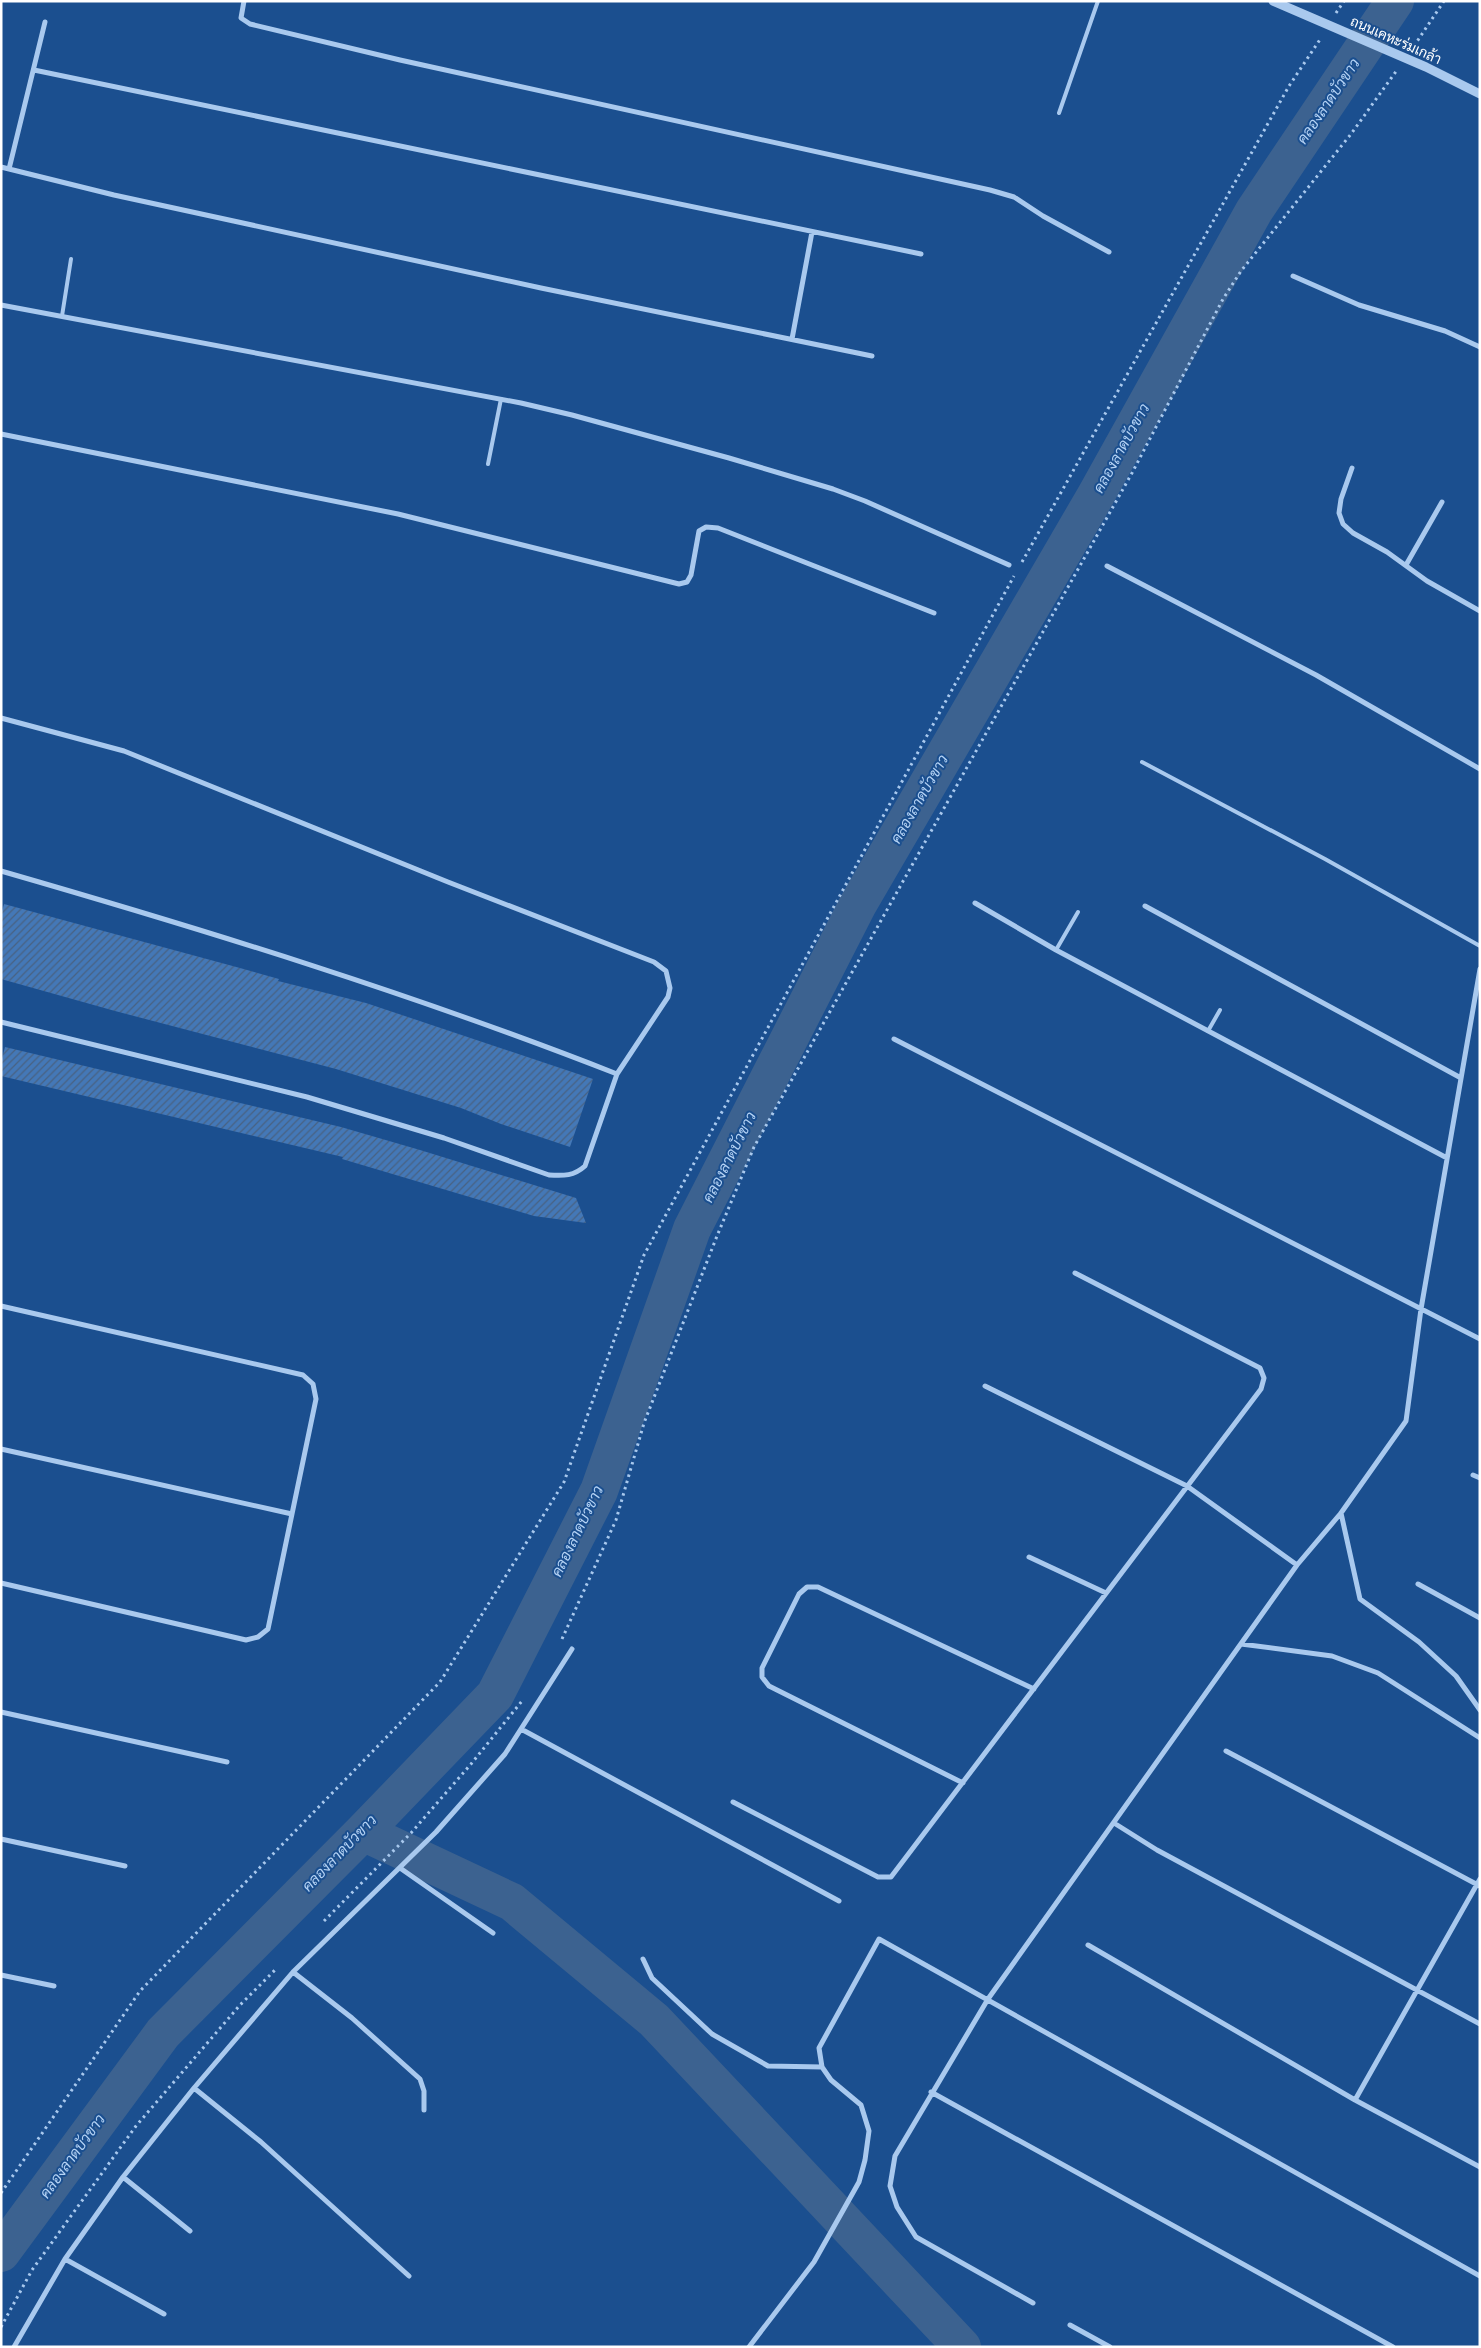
<svg xmlns="http://www.w3.org/2000/svg" width="1481" height="2348" font-family="Poppins,Sarabun,sans-serif">
<style>
.lines{fill:none;stroke-linecap:round;stroke-linejoin:round}
.river{stroke:#3c6290;stroke-width:38}
.building{fill:url(#building-hatch)}
.path{stroke:#a9c9ee;stroke-width:3;stroke-dasharray:2.5 4;stroke-linecap:butt}
.service{stroke:#a9c9ee;stroke-width:4}
.minor{stroke:#a9c9ee;stroke-width:5}
.tertiary{stroke:#a9c9ee;stroke-width:9}
.labels{text-anchor:middle;dominant-baseline:central;stroke-width:4;stroke-linejoin:round;paint-order:stroke}
.street-label{font-size:14px;fill:#fff;stroke:#1b4f8f}
.water-label{font-size:15px;font-style:italic;fill:#b5d3f5;stroke:#1b4f8f}
</style>
<defs>
<pattern id="building-hatch" width="6" height="6" patternUnits="userSpaceOnUse" patternTransform="scale(1.25)"><rect width="6" height="6" fill="#4478b7"/><path d="M-1 1l2-2M0 6l6-6M5 7l2-2" fill="none" stroke="#486282"/></pattern>
</defs>
<rect width="100%" height="100%" fill="#1b4f8f"/>
<g class="lines">
<path class="river" d="M363 1832 512 1902 654 2020 962 2347
M1 2253 163 2033 363 1832 495 1695 599 1491 692 1229 857 906 1096 495 1254 211 1395 1"/>
</g>
<path class="building" d="M4 904 240 968 279 979 278 981 366 1003 593 1079 570 1147 501 1124 461 1108 336 1069 115 1011 1 979V916Z
M5 1047 341 1127 420 1150 576 1198 586 1223 534 1216 342 1159 343 1157 1 1076V1063Z"/>
<g class="lines">
<path class="path" d="M1336 13 1344 1
M1414 46 1444 1
M1022 562 1289 86 1321 38
M562 1639 616 1520 644 1423 717 1236 754 1147 1132 473 1223 299 1241 271 1351 134 1397 70
M324 1921 411 1833 471 1764 522 1701
M1 2193 140 1991 440 1682 564 1482 644 1255 1014 576
M1 2327 32 2270 136 2126 240 2005 275 1970"/>
<path class="service" d="M1059 113 1098 1
M62 316 71 259
M488 464 501 399
M1142 762 1325 859 1480 946
M1056 950 1078 912
M1208 1031 1220 1010"/>
<path class="minor" d="M244 1 241 18 250 24 400 60 990 190 1014 197 1043 216 1109 252
M34 70 921 254
M1 167 114 195 541 288 872 356
M9 169 45 22
M1293 276 1359 305 1445 331 1480 347
M1 305 521 403 572 415 729 458 833 489 865 501 1009 565
M792 339 812 232
M1 434 398 514 679 584 687 582 691 575 699 531 706 527 718 528 934 613
M1352 468 1341 499 1339 513 1343 524 1353 533 1387 552 1427 581 1480 611
M1406 565 1442 502
M1107 566 1316 675 1480 769
M1 718 124 751 448 882 654 962 666 971 670 988 668 997 617 1074 585 1166C574 1176 564 1176 549 1175L444 1138 307 1097 1 1022
M1 871C209 931 416 995 617 1074
M975 903 1056 950 1447 1158
M1145 906 1461 1078
M894 1039 1480 1339
M1 1306 303 1375 313 1384 316 1399 268 1629 258 1637 246 1640 1 1583
M985 1386 1187 1486 1297 1565
M1 1449 292 1514
M1473 1475 1480 1478
M1341 1513 1360 1599 1419 1642 1456 1676 1480 1710
M1029 1557 1106 1593
M1418 1584 1480 1618
M1241 1644 1332 1656 1378 1673 1480 1738
M1 1712 227 1762
M521 1729 839 1901
M1226 1751 1480 1886
M963 1783 769 1686 762 1677V1668L799 1594 807 1587H818L1034 1689
M733 1802 878 1877H891L1261 1389 1264 1378 1260 1368 1075 1273
M1114 1823 1157 1850 1480 2024
M1 1839 125 1866
M400 1868 493 1933
M1088 1945 1355 2100 1480 2167
M643 1959 652 1978 712 2034 768 2066 822 2067
M293 1972 352 2018 420 2079 424 2091V2110
M1 1975 54 1986
M194 2088 261 2142 409 2276
M931 2092 1393 2347
M1355 2100 1480 1879
M123 2177 190 2231
M65 2259 164 2314
M1033 2303 916 2237 897 2207 890 2186 895 2156 988 1999 1297 1565 1341 1513 1406 1421 1421 1309 1480 969
M1070 2325 1110 2347
M14 2347 65 2259 123 2177 194 2088 293 1972 436 1832 505 1754 572 1649
M749 2347 814 2262 859 2182 865 2160 869 2131 861 2105 831 2080 822 2067 819 2048 879 1939 1480 2276"/>
<path class="tertiary" d="M1273 1 1426 67 1480 94"/>
</g>
<g class="labels">
<g class="street-label">
<text transform="translate(1396 40) rotate(24)">ถนนเคหะร่มเกล้า</text>
</g>
<g class="water-label">
<text transform="translate(1328 101) rotate(-56)">คลองลาดบัวขาว</text>
<text transform="translate(1121 448) rotate(-61)">คลองลาดบัวขาว</text>
<text transform="translate(919 799) rotate(-60)">คลองลาดบัวขาว</text>
<text transform="translate(729 1157) rotate(-63)">คลองลาดบัวขาว</text>
<text transform="translate(577 1531) rotate(-64)">คลองลาดบัวขาว</text>
<text transform="translate(339 1853) rotate(-46)">คลองลาดบัวขาว</text>
<text transform="translate(72 2156) rotate(-54)">คลองลาดบัวขาว</text>
</g>
</g>
<rect width="1481" height="2348" fill="none" stroke="#ffffff" stroke-width="5"/>
</svg>
